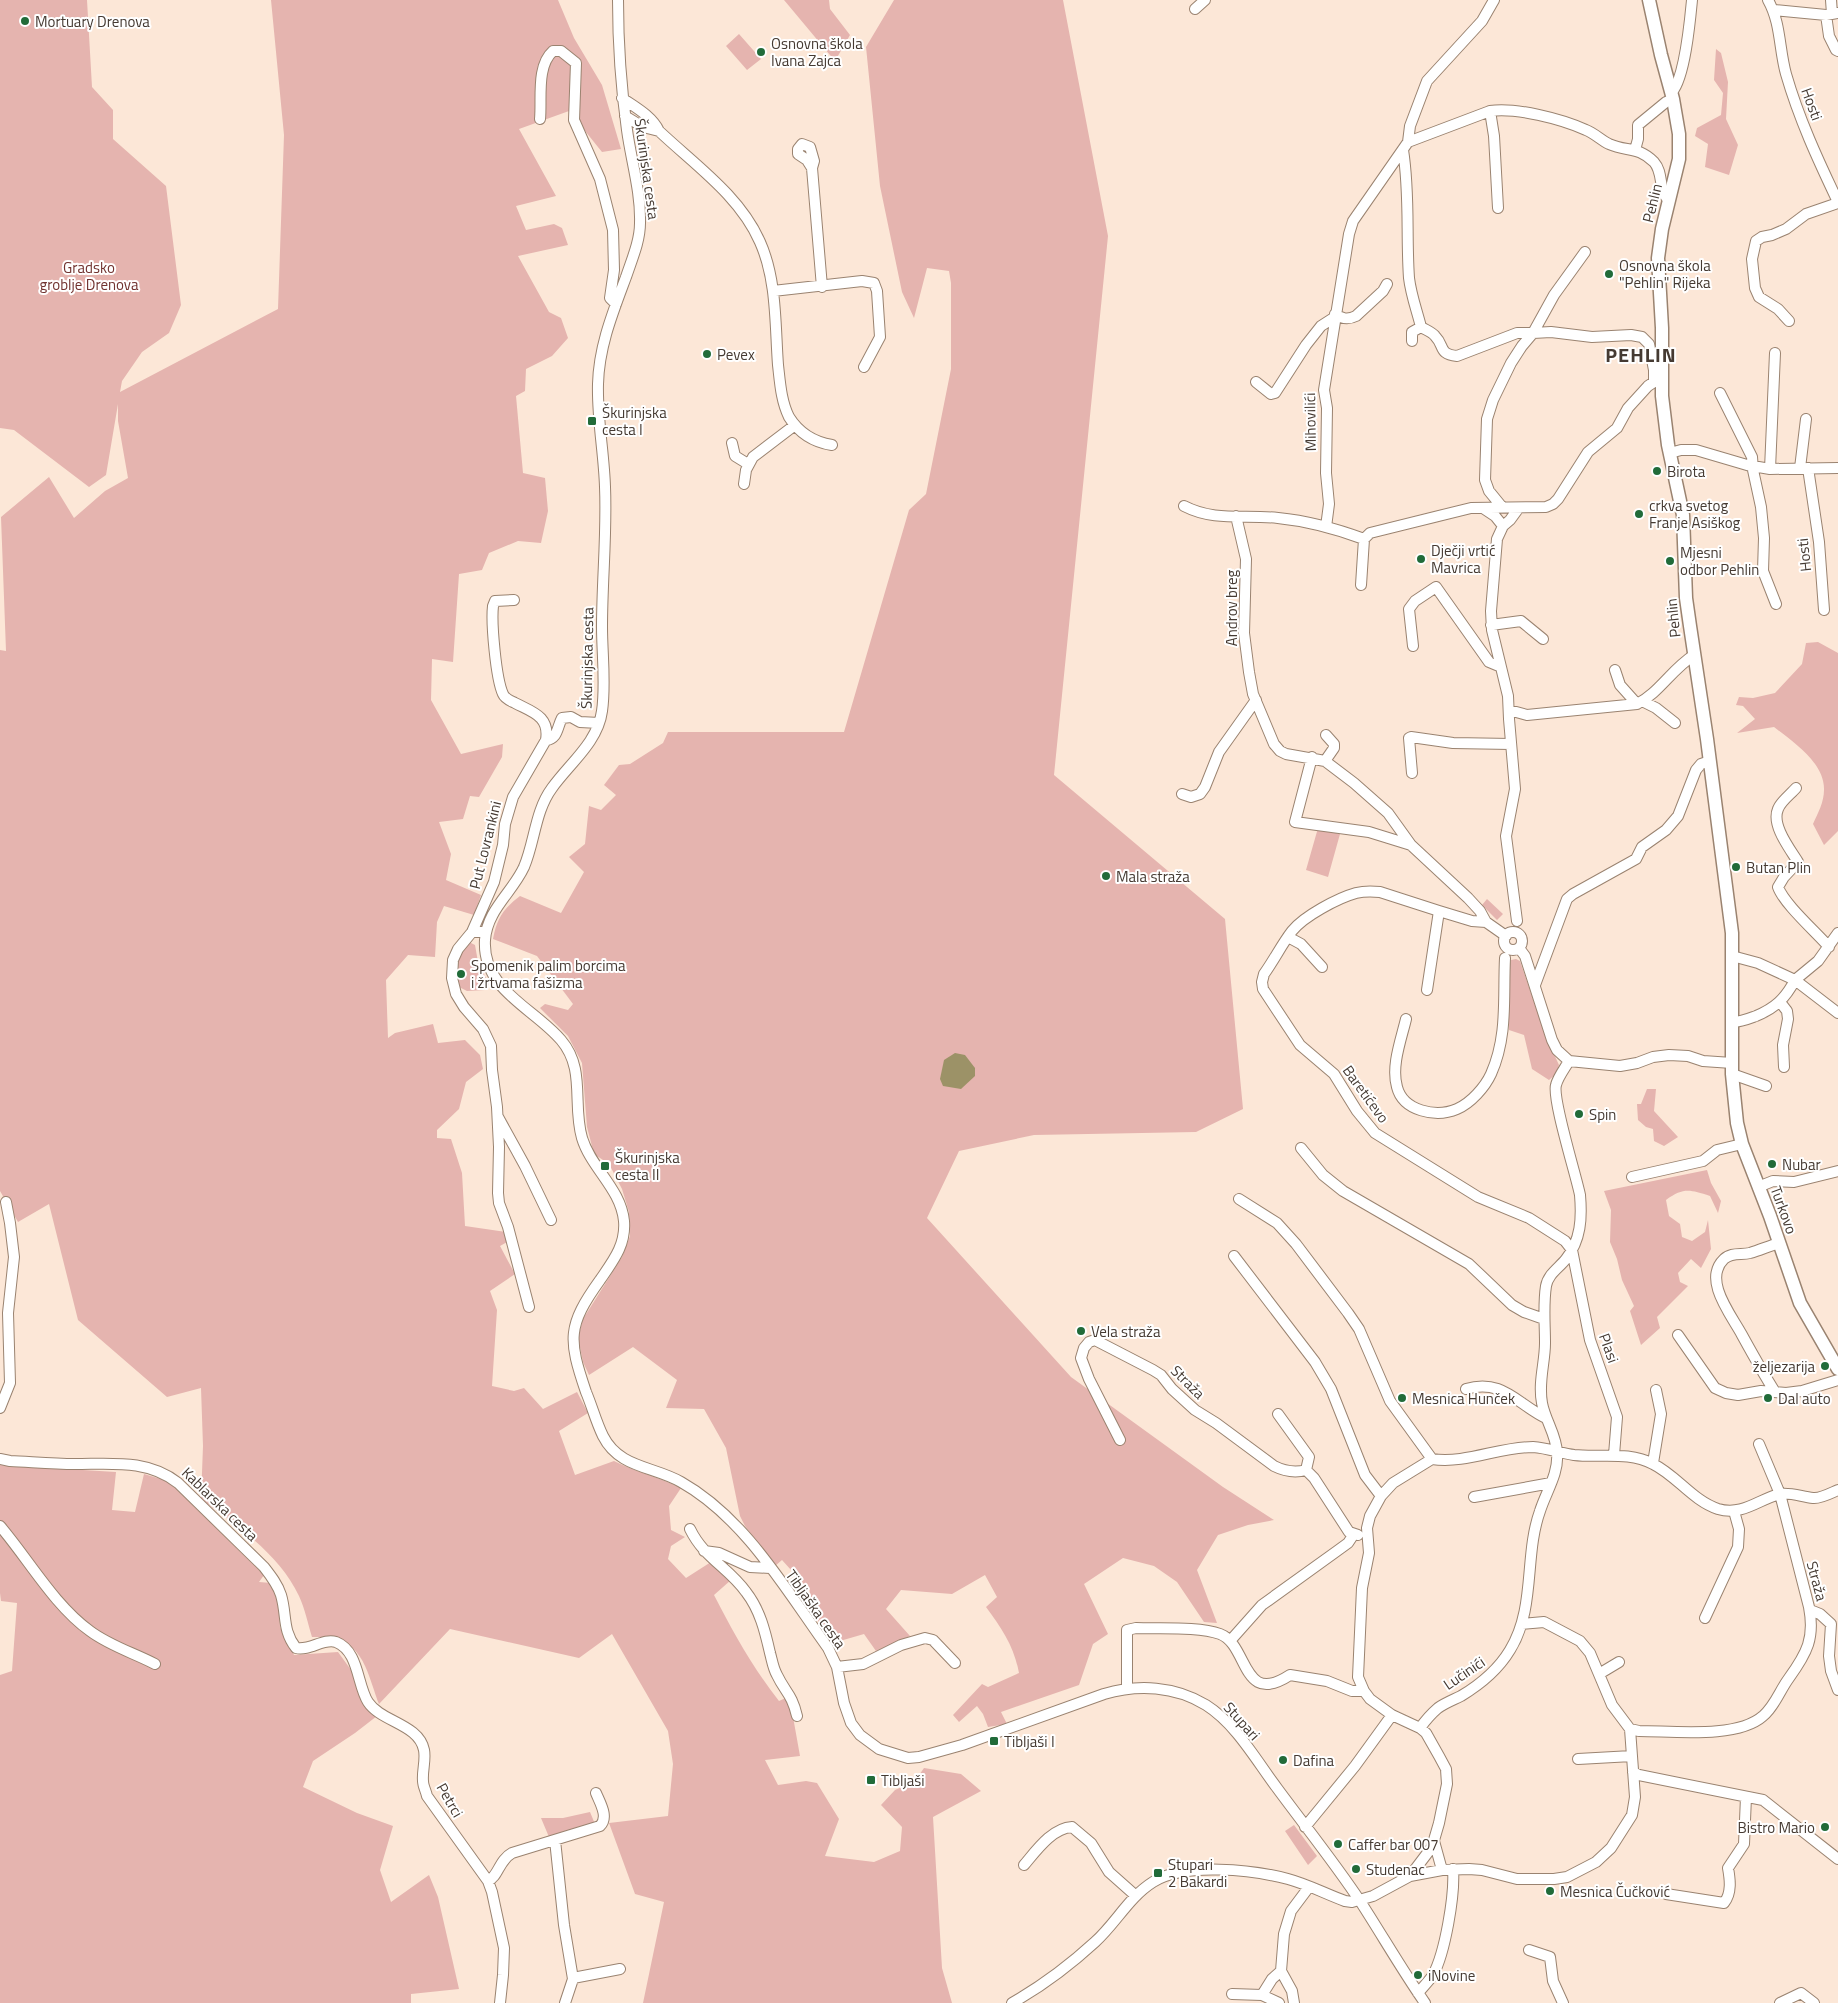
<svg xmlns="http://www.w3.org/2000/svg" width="1838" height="2003" font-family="'Titillium Web',sans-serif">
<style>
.green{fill:#e5b4af}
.water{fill:#9c9267}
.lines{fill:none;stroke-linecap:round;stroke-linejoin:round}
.minor-casing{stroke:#9a8370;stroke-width:12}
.major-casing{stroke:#9a8370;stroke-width:15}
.minor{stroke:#fff;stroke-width:10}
.major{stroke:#fff;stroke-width:12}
.poi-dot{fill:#216b39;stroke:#fff;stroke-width:2}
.labels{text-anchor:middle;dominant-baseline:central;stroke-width:4;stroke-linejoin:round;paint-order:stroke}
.poi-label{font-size:15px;fill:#453a32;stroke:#fff;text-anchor:start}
.street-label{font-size:15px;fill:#453a32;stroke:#fff}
.park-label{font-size:15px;fill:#71322f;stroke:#fff}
.district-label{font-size:20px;font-weight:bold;letter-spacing:1px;fill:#453a32;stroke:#fff}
</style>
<rect width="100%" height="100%" fill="#fce7d7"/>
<path class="green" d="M0 0H87L92 87 113 110V139L166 186 181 305 169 333 142 352 122 381 120 392 278 309 284 135 271 0H558L574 38 602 85 621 149 602 152 569 111 519 129 556 196 516 206 526 230 554 224 562 228 568 245 518 256 549 312 561 318 568 338 552 356 526 369 525 391 516 396 523 473 545 478 548 511 541 543 518 541 489 553 482 570 459 574 453 662 432 659 431 700 461 754 503 744 502 757 479 797 470 796 463 819 439 822 451 854 446 880 481 895 474 915 444 906 437 922 435 957 408 955 386 980 388 1038 395 1033 433 1024 438 1043 465 1040 480 1055 483 1069 466 1082 459 1109 437 1130V1138L451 1139 462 1173 465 1226 506 1232 509 1241 500 1246 515 1274 490 1291 497 1310 492 1386 514 1391 524 1388 543 1409 577 1392 588 1413 559 1431 575 1475 614 1461C635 1472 659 1477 681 1488L669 1506 671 1530 685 1537 671 1546 668 1559 686 1578 711 1562 731 1580 714 1595C733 1632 753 1668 779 1701L788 1697 790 1700 800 1756 765 1760 778 1785 806 1781 817 1783 839 1819 825 1856 874 1862 900 1851 902 1827 881 1805 895 1790 915 1781 924 1768 961 1774 981 1791 933 1817 942 1968 952 2003H643L664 1902 635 1894 609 1823 668 1816 673 1764 668 1731 612 1634 579 1658 450 1629 379 1704C365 1665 362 1635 312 1637 308 1624 305 1609 299 1596 279 1554 237 1526 201 1499L203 1446 201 1388 167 1397 78 1320 49 1204 18 1222 0 1191V650L6 651 1 517 49 477 74 518 105 491 128 478 118 421V404L106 475 89 487 14 430 0 428Z
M784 0H829L830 9 850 35 835 61Z
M894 0H1063L1108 236 1054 775 1225 919 1243 1109 1196 1132 1034 1135 959 1151 927 1218 1071 1377 1223 1487 1274 1520 1248 1525 1218 1535 1197 1570 1217 1623 1204 1622 1177 1582 1154 1566 1123 1558 1084 1584 1108 1634 1093 1644 1079 1685 1001 1712 1007 1724 988 1727 983 1714 977 1706 959 1722 953 1715 982 1684 988 1687 1019 1673C1014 1646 1002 1629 986 1607L997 1597 985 1575 952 1594 901 1590 886 1609 910 1636 876 1651 864 1634 833 1643 804 1601 810 1591 782 1560 775 1566 745 1526 740 1516 726 1448 704 1409 666 1408 677 1380 633 1347 589 1375 583 1362 578 1338 583 1319 622 1257 630 1236 629 1212 622 1189 609 1164 594 1154 587 1127 582 1063 568 1036 540 1008 545 1004 568 1010 573 1004 537 956 493 939C497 918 503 909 520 896L561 913 584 872 569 857 585 844 589 806 601 810 616 795 604 785 619 765 630 764 663 743 668 732H844L909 510 926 494 951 369V283L949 271 927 268 914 318 902 292 880 186 866 47Z
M739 34 761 59 747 70 726 46Z
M1716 49 1721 53 1728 82 1726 119 1738 145 1729 175 1705 167 1708 144 1695 136 1697 128 1721 115 1723 93 1714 80Z
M1818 642 1838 653V831L1824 845 1813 824C1818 813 1824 802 1824 790 1825 763 1793 742 1774 727L1737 733 1755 719 1743 706 1736 705 1739 697 1753 698 1775 693 1802 664 1806 643Z
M1318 828 1340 834 1328 877 1306 870Z
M1487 899 1503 914 1497 920 1482 905Z
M469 942 475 945 478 962 489 984 485 990 467 991 459 987 457 983 456 959Z
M1516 959 1520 961 1546 1037 1559 1065 1556 1074 1549 1080 1532 1069 1524 1035 1509 1030V968L1511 960Z
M1647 1089H1656L1654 1111 1678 1137 1664 1146 1654 1141 1653 1129 1646 1127 1638 1120 1637 1104H1641Z
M1707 1170 1711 1183 1721 1201 1718 1213 1710 1196C1690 1190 1684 1187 1666 1200L1669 1216 1680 1224 1682 1237 1692 1241 1705 1232 1708 1220 1711 1249 1701 1268 1691 1259 1678 1273 1680 1282 1688 1286 1657 1317 1660 1328 1641 1345 1630 1311 1634 1306 1622 1280 1617 1259 1610 1242 1611 1210 1604 1191Z
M0 1465 116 1472 112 1510 135 1512 144 1474 168 1481 264 1575 259 1582 271 1583 279 1604 280 1627 294 1655 338 1652 354 1674 363 1704 377 1716 355 1733 313 1761 303 1787 357 1813 393 1826 380 1870 391 1902 429 1875 438 1897 459 1989 411 1994V2003H0V1675L12 1671 17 1603 1 1601 0 1593Z
M590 1812 595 1824 549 1837 541 1818H563Z
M1294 1825 1317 1856 1308 1865 1285 1831Z"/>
<path class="water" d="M955 1053 965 1055 975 1068V1076L961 1089 943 1086 940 1079 944 1060Z"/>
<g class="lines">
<g class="minor-casing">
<path id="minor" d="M618 0C618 44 621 87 627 130 631 160 641 192 640 223 640 241 632 259 626 277 613 312 599 346 598 384 597 419 604 453 605 487 607 533 602 580 602 627 602 654 606 684 602 711 598 742 569 764 552 788 535 811 535 841 524 867 512 893 487 910 485 940 482 990 534 1008 561 1040 586 1069 572 1104 582 1138 591 1168 621 1189 624 1221 626 1245 613 1261 600 1280 567 1326 568 1339 586 1392 592 1406 596 1422 603 1436 619 1468 653 1466 681 1482 745 1518 786 1590 828 1648L837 1667 844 1703 851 1723 860 1735 879 1749 908 1758 919 1757 962 1745 1104 1694C1138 1684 1175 1686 1206 1705 1236 1724 1256 1760 1277 1788 1305 1826 1334 1862 1360 1901 1382 1935 1402 1970 1425 2003
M1768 0C1781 23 1779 49 1786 74 1799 119 1818 160 1838 202
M1831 0 1832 14
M1195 9 1205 0
M1774 10 1826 15 1838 13
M1826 15 1829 36 1836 50 1838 51
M1672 92C1685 77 1690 21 1692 0
M622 98C635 107 652 116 659 131 695 165 740 196 760 242 777 280 775 325 778 365 780 382 781 401 789 417 799 433 813 442 832 445
M1490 111 1494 136 1498 208
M625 116 643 127 659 131
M540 119C542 99 536 66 553 51H561L576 63 574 120 600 179 613 230 614 270 610 298 616 304
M1408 142 1490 111C1515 107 1562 119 1586 130 1594 133 1601 140 1609 144 1627 152 1638 146 1654 162 1664 173 1658 192 1669 200
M1403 150C1410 193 1406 235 1409 278 1411 295 1417 311 1421 327 1426 330 1432 332 1435 336 1445 346 1438 354 1457 356L1517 333H1533L1554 295 1585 252
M1635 150 1638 139V125L1666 102 1673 99
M812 168 807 160 798 154V149L802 144 810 147 814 161 812 168 822 287
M773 291 862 281 874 283 877 291 880 337 864 367
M1335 314C1342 319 1348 320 1356 316L1383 291 1387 284
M1789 321 1778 309 1759 297 1755 288 1752 259 1756 241 1762 237 1772 235 1786 229 1806 214 1838 203
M1412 341V332L1421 327
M1256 382 1271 394 1275 393 1306 345 1321 326 1335 317
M1720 393 1752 457 1753 470 1761 507 1764 538 1763 571 1776 604
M732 443 735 456 748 464
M1670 453 1681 450H1696L1747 465 1770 469 1838 468
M1800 468 1806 419
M1808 468 1819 542 1824 610
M1770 469 1775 353
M744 484 746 470 753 457 795 425
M1184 506C1215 522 1245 514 1278 518 1308 521 1337 529 1364 539L1370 533 1471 508 1546 507 1553 504 1558 499 1588 452 1617 428 1628 408 1648 386 1654 382H1661
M1502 507 1489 491 1485 480 1487 419 1493 400 1511 363 1522 346 1533 333 1551 332 1592 337 1631 335 1642 337 1649 344 1654 370V382
M1483 508 1495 516 1503 526
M1236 516 1246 559 1244 633 1249 672 1253 694 1274 744 1280 751 1286 754 1325 761 1354 783 1388 813 1411 845 1468 898 1480 911 1486 922
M1326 527 1329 504 1326 473 1327 408 1324 390 1349 234 1353 221 1408 142 1410 126 1427 81 1482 21 1494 0
M1361 585 1364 539
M1491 625 1521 621 1543 639
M1413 646 1409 609 1415 601 1436 587 1489 662 1501 667
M1615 670 1620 685 1637 704
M1642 701 1656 708 1675 723
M1509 710 1527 715 1637 704C1659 693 1671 670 1694 655
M546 740C558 739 557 727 562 718L571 717 580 722 599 723
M1312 757 1295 822 1369 832 1411 845
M1325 761 1334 748V744L1326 735
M1412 773 1409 738 1411 737 1453 743 1511 744
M1796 788C1791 794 1781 801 1778 809 1771 825 1790 849 1798 862L1784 877 1778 887C1784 904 1816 932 1829 947
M1182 794 1191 797 1200 794 1205 787 1219 752 1256 700
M1517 921 1506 836 1515 789 1509 719 1508 696 1492 630 1491 611 1497 539 1503 526 1510 520 1518 509
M472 932 494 882 503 845 505 824 513 797 546 740C550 716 532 712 515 703 511 701 505 699 503 694 496 679 491 623 493 606L495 601 514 600
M486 932H472L458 949 453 960 452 978 456 994 464 1007 483 1029 491 1046 492 1070 497 1107 499 1147 498 1193 499 1203 508 1227 529 1307
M1504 941a9 9 0 1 1 18 0a9 9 0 1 1-18 0Z
M1506 936 1486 922 1472 921 1439 911 1380 892C1371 891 1364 891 1356 893 1338 898 1304 916 1292 931 1282 944 1274 960 1264 974L1262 982 1263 989 1300 1045 1334 1074 1357 1111 1375 1133 1478 1197 1529 1218 1565 1241 1572 1250 1590 1340 1617 1417 1614 1455
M1288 937 1301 944 1322 967
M1519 948 1525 956 1552 1040 1557 1050 1569 1061
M1732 956 1758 963 1795 980 1818 961 1838 933
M1535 985 1567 899 1573 894 1636 859 1642 847 1666 830 1678 816 1696 770 1701 764 1710 761
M1427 990 1439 911
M1780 1002 1787 1011 1788 1019 1783 1045 1784 1067
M1406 1019C1401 1040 1391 1066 1397 1087 1403 1111 1436 1118 1457 1109 1471 1103 1485 1087 1491 1074 1508 1036 1503 998 1505 958
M1733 1022C1741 1022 1748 1019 1756 1016 1775 1008 1785 999 1795 980L1838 1013
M1732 1074 1766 1086
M498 1117 525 1166 551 1220
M1301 1148 1323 1175 1343 1191 1469 1264 1512 1305 1524 1312 1544 1319
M1632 1177 1703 1161 1717 1150 1742 1144
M1758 1187 1773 1181 1794 1182 1838 1171
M1239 1199 1277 1223 1296 1244 1348 1313 1359 1329 1390 1401 1432 1459
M1234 1256 1315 1362 1331 1389 1365 1475 1381 1496
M1678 1335 1715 1388 1726 1393 1738 1395 1761 1391 1786 1393 1802 1391 1838 1380
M1466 1389C1502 1378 1517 1404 1546 1418
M1775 1392C1763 1373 1753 1355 1742 1335 1732 1316 1702 1280 1724 1259 1731 1252 1741 1255 1750 1253 1760 1250 1769 1246 1779 1243
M0 1408 10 1383 8 1313 14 1257 10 1223 6 1202
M1278 1414 1309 1457 1306 1470
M1120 1440 1089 1379 1081 1358 1084 1348 1089 1342 1095 1340 1153 1370 1161 1375 1172 1389 1195 1410 1216 1423 1274 1466C1284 1471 1295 1473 1306 1470
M0 1459 10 1461C32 1462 53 1464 75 1464 111 1464 148 1459 178 1483L264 1567C271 1576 278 1585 281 1595 287 1615 282 1630 296 1648 310 1651 323 1638 336 1642 359 1651 357 1685 368 1702 381 1722 419 1724 424 1750 426 1760 422 1771 423 1781 423 1786 426 1791 427 1796L488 1881 492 1892 504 1948 503 1975 500 2003
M1432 1459C1466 1464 1499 1447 1533 1447 1547 1448 1561 1453 1574 1455 1600 1458 1629 1451 1653 1464 1676 1475 1693 1501 1718 1509 1742 1516 1758 1500 1779 1494 1791 1492 1802 1497 1813 1498 1820 1499 1831 1493 1838 1490
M1653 1463 1661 1414 1656 1390
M1306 1470 1314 1478 1349 1532 1358 1535
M1474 1497 1551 1483
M0 1526C29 1560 54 1605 90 1631 110 1646 134 1653 155 1664
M690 1529C704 1558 728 1567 746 1592 760 1610 765 1631 770 1653 772 1660 773 1668 777 1675 785 1692 792 1694 797 1716
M704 1551 719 1553 750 1567 770 1568
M1810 1610 1820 1614 1831 1624 1829 1656 1831 1671 1838 1690
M1705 1618 1738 1547 1739 1529 1734 1511
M1230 1641 1262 1605 1337 1551 1348 1543 1354 1534
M837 1667 863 1664 901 1645 925 1638 933 1640 955 1663
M1599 1674 1619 1662
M1127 1688V1630L1136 1628C1159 1629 1199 1626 1220 1634 1249 1645 1241 1707 1290 1675L1327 1681 1352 1691H1364
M1420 1728C1425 1721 1431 1714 1438 1708 1445 1703 1453 1700 1461 1696 1481 1684 1498 1670 1510 1650 1536 1608 1524 1555 1540 1511 1546 1492 1559 1473 1557 1453 1557 1436 1545 1420 1542 1403 1538 1382 1545 1363 1545 1343 1545 1324 1543 1305 1546 1286 1548 1274 1559 1268 1566 1259 1581 1240 1582 1218 1580 1195 1576 1175 1552 1099 1556 1085 1558 1077 1565 1068 1569 1061L1620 1066 1637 1063 1653 1057 1669 1055 1688 1056 1703 1061 1732 1063
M1630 1729 1639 1731C1673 1731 1737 1739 1763 1716 1775 1706 1780 1690 1789 1678 1807 1653 1815 1638 1809 1607L1780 1494 1759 1444
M1578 1759 1632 1756
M1633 1772 1639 1775 1763 1800 1838 1859
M1305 1827 1355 1766 1392 1715
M555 1840 564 1925 573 1979 565 2003
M1434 1841 1442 1870
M1024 1865C1036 1851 1052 1828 1072 1827L1091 1843 1109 1872 1136 1896
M1410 1876 1442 1870 1469 1869 1482 1870 1517 1879H1554L1567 1877 1596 1862 1611 1848 1632 1815 1635 1797 1630 1729 1612 1705 1590 1653 1580 1641 1544 1622 1522 1624
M488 1881C498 1877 499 1860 512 1853L600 1826C609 1817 600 1803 596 1793
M1666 1894 1724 1903C1732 1893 1730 1879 1728 1868L1744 1844 1746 1797
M1529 1950 1550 1957 1553 1981 1563 2003
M573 1978 620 1969
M1418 1993C1423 1987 1429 1981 1433 1975 1445 1953 1455 1895 1453 1869
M1232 1994 1262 1995 1279 2003
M1262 1995 1272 1979 1281 1971
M1012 2003C1042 1986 1070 1965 1095 1942 1116 1923 1129 1897 1153 1882 1184 1862 1254 1870 1288 1879 1307 1884 1326 1894 1345 1901L1352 1902 1373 1896 1410 1876 1432 1847 1439 1823 1447 1784 1446 1769 1439 1756 1426 1733 1420 1728 1392 1715 1370 1699 1364 1691 1358 1677 1362 1588 1369 1553 1367 1528 1370 1516 1381 1496 1393 1483 1432 1459
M1294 2003 1292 1991 1281 1971 1284 1934 1291 1911 1309 1887
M1780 2003 1801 1993 1814 2003"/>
</g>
<g class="major-casing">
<path id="major" d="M1649 0 1661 55 1673 99 1679 134V159L1662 229 1658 258 1662 328V396L1668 445 1683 515 1686 598 1690 626 1707 739 1732 933V1074L1737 1123 1742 1144 1770 1216 1800 1303 1838 1369"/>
</g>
<use href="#minor" class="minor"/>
<use href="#major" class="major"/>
</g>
<g class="poi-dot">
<circle cx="25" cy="21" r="5"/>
<circle cx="761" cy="52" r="5"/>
<circle cx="1609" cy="274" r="5"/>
<circle cx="707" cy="354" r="5"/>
<rect x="587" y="416" width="10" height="10" rx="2.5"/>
<circle cx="1657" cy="471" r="5"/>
<circle cx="1639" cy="514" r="5"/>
<circle cx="1421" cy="559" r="5"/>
<circle cx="1670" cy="561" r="5"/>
<circle cx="1736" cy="867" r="5"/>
<circle cx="1106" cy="876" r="5"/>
<circle cx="461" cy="974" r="5"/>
<circle cx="1579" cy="1114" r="5"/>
<circle cx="1772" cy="1164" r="5"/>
<rect x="600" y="1161" width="10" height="10" rx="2.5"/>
<circle cx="1081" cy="1331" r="5"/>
<circle cx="1825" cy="1366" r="5"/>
<circle cx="1402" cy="1398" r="5"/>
<circle cx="1768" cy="1398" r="5"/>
<rect x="989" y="1736" width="10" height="10" rx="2.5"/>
<circle cx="1283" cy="1760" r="5"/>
<rect x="866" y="1775" width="10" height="10" rx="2.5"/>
<circle cx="1825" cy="1827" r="5"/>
<circle cx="1338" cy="1844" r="5"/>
<circle cx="1356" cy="1869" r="5"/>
<rect x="1153" y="1868" width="10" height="10" rx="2.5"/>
<circle cx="1550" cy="1891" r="5"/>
<circle cx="1418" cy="1975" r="5"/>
</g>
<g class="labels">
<g class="poi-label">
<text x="35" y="21">Mortuary Drenova</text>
<text x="771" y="43">Osnovna škola<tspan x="771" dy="17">Ivana Zajca</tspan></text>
<text x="1619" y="265">Osnovna škola<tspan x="1619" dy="17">"Pehlin" Rijeka</tspan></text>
<text x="717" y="354">Pevex</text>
<text x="602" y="412">Škurinjska<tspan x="602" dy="17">cesta I</tspan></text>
<text x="1667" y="471">Birota</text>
<text x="1649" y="505">crkva svetog<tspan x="1649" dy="17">Franje Asiškog</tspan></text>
<text x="1431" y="550">Dječji vrtić<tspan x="1431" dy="17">Mavrica</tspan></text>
<text x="1680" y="552">Mjesni<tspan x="1680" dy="17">odbor Pehlin</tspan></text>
<text x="1746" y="867">Butan Plin</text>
<text x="1116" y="876">Mala straža</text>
<text x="471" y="965">Spomenik palim borcima<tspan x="471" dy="17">i žrtvama fašizma</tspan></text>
<text x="1589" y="1114">Spin</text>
<text x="615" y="1157">Škurinjska<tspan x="615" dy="17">cesta II</tspan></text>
<text x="1782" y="1164">Nubar</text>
<text x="1091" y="1331">Vela straža</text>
<text x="1815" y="1366" text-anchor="end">željezarija</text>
<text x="1412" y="1398">Mesnica Hunček</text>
<text x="1778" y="1398">Dal auto</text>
<text x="1004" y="1741">Tibljaši I</text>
<text x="1293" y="1760">Dafina</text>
<text x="881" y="1780">Tibljaši</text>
<text x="1815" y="1827" text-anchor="end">Bistro Mario</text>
<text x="1348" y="1844">Caffer bar 007</text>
<text x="1168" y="1864">Stupari<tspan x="1168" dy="17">2 Bakardi</tspan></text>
<text x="1366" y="1869">Studenac</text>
<text x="1560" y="1891">Mesnica Čučković</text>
<text x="1428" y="1975">iNovine</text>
</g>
<g class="street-label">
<text transform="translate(1812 104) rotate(70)">Hosti</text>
<text transform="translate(647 169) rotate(82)">Škurinjska cesta</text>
<text transform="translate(1652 203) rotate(-76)">Pehlin</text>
<text transform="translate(1310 422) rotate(-91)">Mihovilići</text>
<text transform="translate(1804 555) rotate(-96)">Hosti</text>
<text transform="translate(1231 608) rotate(-90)">Androv breg</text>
<text transform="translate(1673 618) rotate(-96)">Pehlin</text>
<text transform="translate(587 658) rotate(-89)">Škurinjska cesta</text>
<text transform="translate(485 845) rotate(-76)">Put Lovrankini</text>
<text transform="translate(1366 1094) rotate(54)">Baretićevo</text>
<text transform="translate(1784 1210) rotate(70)">Turkovo</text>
<text transform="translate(1609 1348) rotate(70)">Plasi</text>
<text transform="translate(1188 1382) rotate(45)">Straža</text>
<text transform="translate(220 1504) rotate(44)">Kablarska cesta</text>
<text transform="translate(1817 1581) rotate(75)">Straža</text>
<text transform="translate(816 1609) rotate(55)">Tibljaška cesta</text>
<text transform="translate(1464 1673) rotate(-34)">Lučinići</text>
<text transform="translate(1242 1721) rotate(48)">Stupari</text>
<text transform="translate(450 1800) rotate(60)">Petrci</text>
</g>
<g class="park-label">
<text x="89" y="267">Gradsko<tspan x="89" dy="17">groblje Drenova</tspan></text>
</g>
<g class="district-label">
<text x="1641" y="354">PEHLIN</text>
</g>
</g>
</svg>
